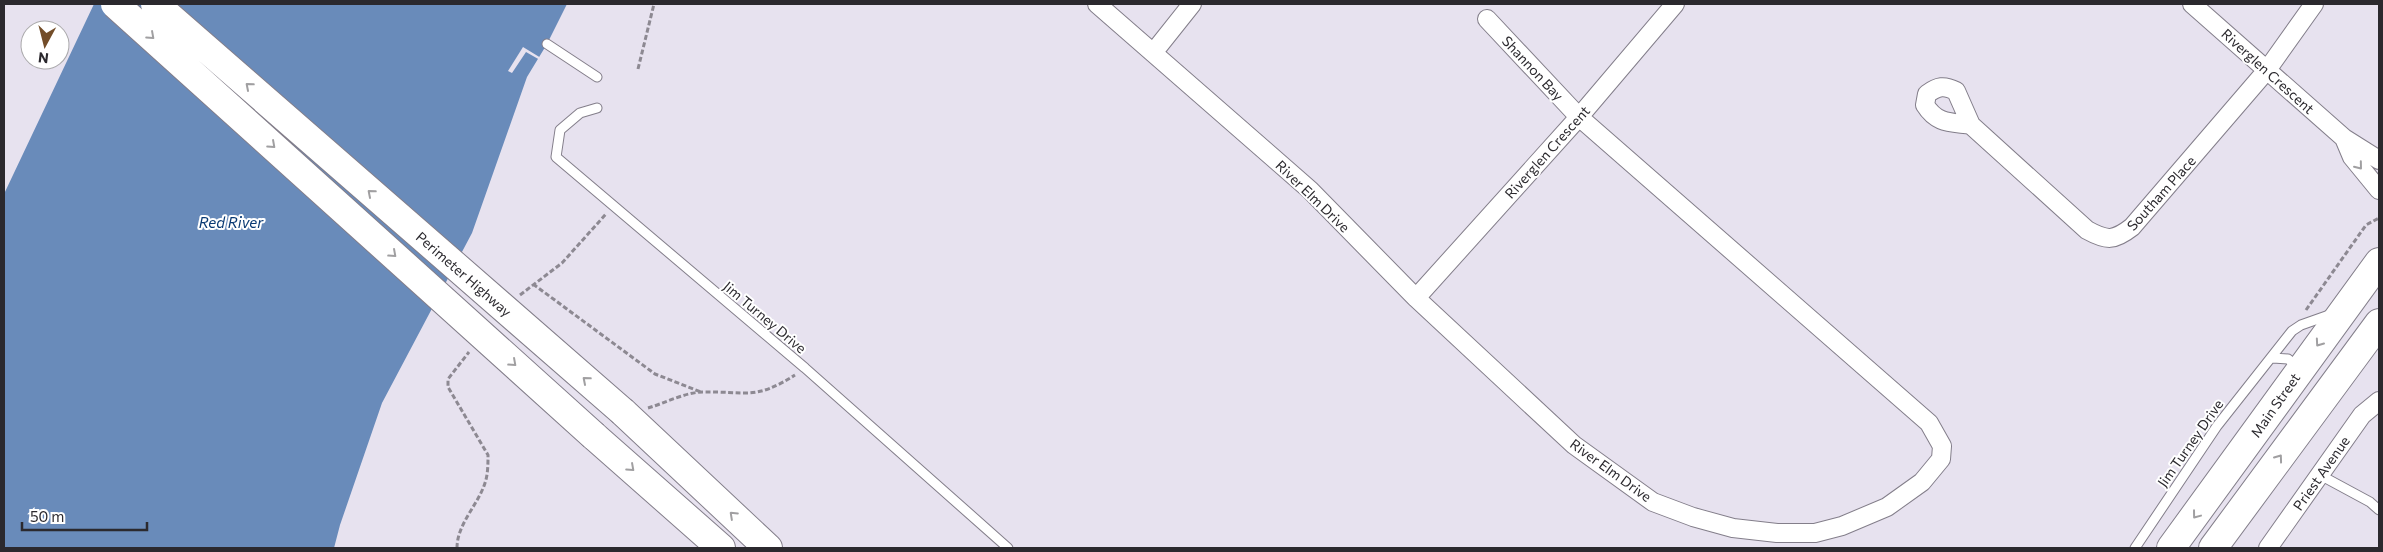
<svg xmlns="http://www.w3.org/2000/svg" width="2383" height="552" font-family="Commissioner,sans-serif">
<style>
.water{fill:#698bba}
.pier{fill:#e7e2ef}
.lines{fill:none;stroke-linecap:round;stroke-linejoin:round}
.service-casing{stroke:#837e8a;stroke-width:11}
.minor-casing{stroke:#837e8a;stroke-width:20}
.primary-casing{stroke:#837e8a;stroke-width:30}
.motorway-casing{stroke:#837e8a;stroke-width:30}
.path{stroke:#8d8992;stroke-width:3;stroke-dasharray:5 2.5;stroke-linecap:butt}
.service{stroke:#fff;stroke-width:9}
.minor{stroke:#fff;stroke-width:18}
.primary{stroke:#fff;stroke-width:28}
.motorway{stroke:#fff;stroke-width:28}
.motorway-bridge-casing{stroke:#837e8a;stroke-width:30;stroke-linecap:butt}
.motorway-bridge{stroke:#fff;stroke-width:28}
.oneway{stroke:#a09fa1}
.labels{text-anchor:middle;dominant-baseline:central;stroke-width:4;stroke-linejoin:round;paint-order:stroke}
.street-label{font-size:14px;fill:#2b292e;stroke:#fff}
.water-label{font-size:15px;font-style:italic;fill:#093973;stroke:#fff}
</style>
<rect width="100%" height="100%" fill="#e7e2ef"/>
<path class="water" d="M94 4H567L547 44 527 77 472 233 382 403 340 525 334 548H4V194Z"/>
<path class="pier" d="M523 47 541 58 540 60 526 52 512 73 508 71Z"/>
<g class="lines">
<g class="service-casing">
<path id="service" d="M547 44 597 77
M597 108 580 113 560 130 556 157 805 368 1008 548
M2273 358 2288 359 2299 368
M2320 475 2370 502 2379 510
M2135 548 2217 426 2292 331 2301 325 2332 314"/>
</g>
<g class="minor-casing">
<path id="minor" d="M1097 4 1310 190 1416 298 1574 445 1653 502 1693 517 1733 528 1777 533H1815L1842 526 1887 507 1922 482 1941 459 1942 446 1929 423 1579 117 1487 19
M2192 4 2344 138 2379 160
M1153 53 1192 4
M1971 125C1950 122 1937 124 1925 105L1927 94C1938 86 1944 85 1956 91L1971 125 2087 230C2107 241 2114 241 2132 227L2267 70 2314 4
M2344 138 2352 157 2379 190
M1416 298 1579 117 1675 4
M2268 548 2362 415 2379 401"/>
</g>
<g class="primary-casing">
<path id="primary" d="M2171 548 2379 262
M2213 548 2379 323"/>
</g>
<g class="motorway-casing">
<path id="motorway" d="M623 412 768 548
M594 436 721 548"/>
</g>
<path class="path" d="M638 69 654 4
M533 284 655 374 701 392
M520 295 562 263 606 214
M2306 310 2366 225 2379 218
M648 408C665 403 686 392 703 392 746 391 754 401 795 375
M457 548C457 524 478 505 485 483 488 474 488 464 488 455L448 387V379L469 352"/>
<use href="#service" class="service"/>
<use href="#minor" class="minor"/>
<use href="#primary" class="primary"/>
<use href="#motorway" class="motorway"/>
<g class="motorway-bridge-casing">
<path id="motorway-bridge" d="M115 4 594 436
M155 4 623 412"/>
</g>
<use href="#motorway-bridge" class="motorway-bridge"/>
</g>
<defs><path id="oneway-chevron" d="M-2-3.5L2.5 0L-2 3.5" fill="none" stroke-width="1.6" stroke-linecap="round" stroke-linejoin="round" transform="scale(1.25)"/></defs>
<g class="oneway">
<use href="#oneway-chevron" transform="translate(151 36) rotate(42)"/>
<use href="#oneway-chevron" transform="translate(249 86) rotate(-139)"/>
<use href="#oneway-chevron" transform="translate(272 145) rotate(42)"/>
<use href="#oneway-chevron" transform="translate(2359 166) rotate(51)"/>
<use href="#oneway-chevron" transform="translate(371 193) rotate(-139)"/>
<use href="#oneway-chevron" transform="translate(393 254) rotate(42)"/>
<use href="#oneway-chevron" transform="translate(2319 343) rotate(125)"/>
<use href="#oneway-chevron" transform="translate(513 363) rotate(42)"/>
<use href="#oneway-chevron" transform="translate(586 380) rotate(-139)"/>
<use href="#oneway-chevron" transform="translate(2279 458) rotate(-54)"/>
<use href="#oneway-chevron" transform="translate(631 468) rotate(42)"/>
<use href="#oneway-chevron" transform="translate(733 515) rotate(-137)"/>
<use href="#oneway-chevron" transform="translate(2196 515) rotate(127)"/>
</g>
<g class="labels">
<g class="street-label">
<text transform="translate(1533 68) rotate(47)">Shannon Bay</text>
<text transform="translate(2268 71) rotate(42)">Riverglen Crescent</text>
<text transform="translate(1547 152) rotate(-48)">Riverglen Crescent</text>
<text transform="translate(2161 193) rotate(-48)">Southam Place</text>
<text transform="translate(1313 196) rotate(44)">River Elm Drive</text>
<text transform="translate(464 274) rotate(41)">Perimeter Highway</text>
<text transform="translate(765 317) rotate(40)">Jim Turney Drive</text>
<text transform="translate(2275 405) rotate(-55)">Main Street</text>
<text transform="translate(2190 443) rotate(-55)">Jim Turney Drive</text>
<text transform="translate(1611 470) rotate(36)">River Elm Drive</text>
<text transform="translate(2321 473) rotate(-55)">Priest Avenue</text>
</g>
<g class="water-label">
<text x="231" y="222">Red River</text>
</g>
</g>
<rect width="2383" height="552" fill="none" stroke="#2b292e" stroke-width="10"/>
<g transform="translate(45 45) rotate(187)"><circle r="24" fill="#ffffff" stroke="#aaa9ab"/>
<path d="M0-4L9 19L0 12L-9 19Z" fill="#734d29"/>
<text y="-8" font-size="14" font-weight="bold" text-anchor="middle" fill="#2b292e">N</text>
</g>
<path d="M22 522v8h125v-8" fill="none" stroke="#2b292e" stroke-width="2.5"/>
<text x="30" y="522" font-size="15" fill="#2b292e" stroke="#ffffff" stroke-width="4" paint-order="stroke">50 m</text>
</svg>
